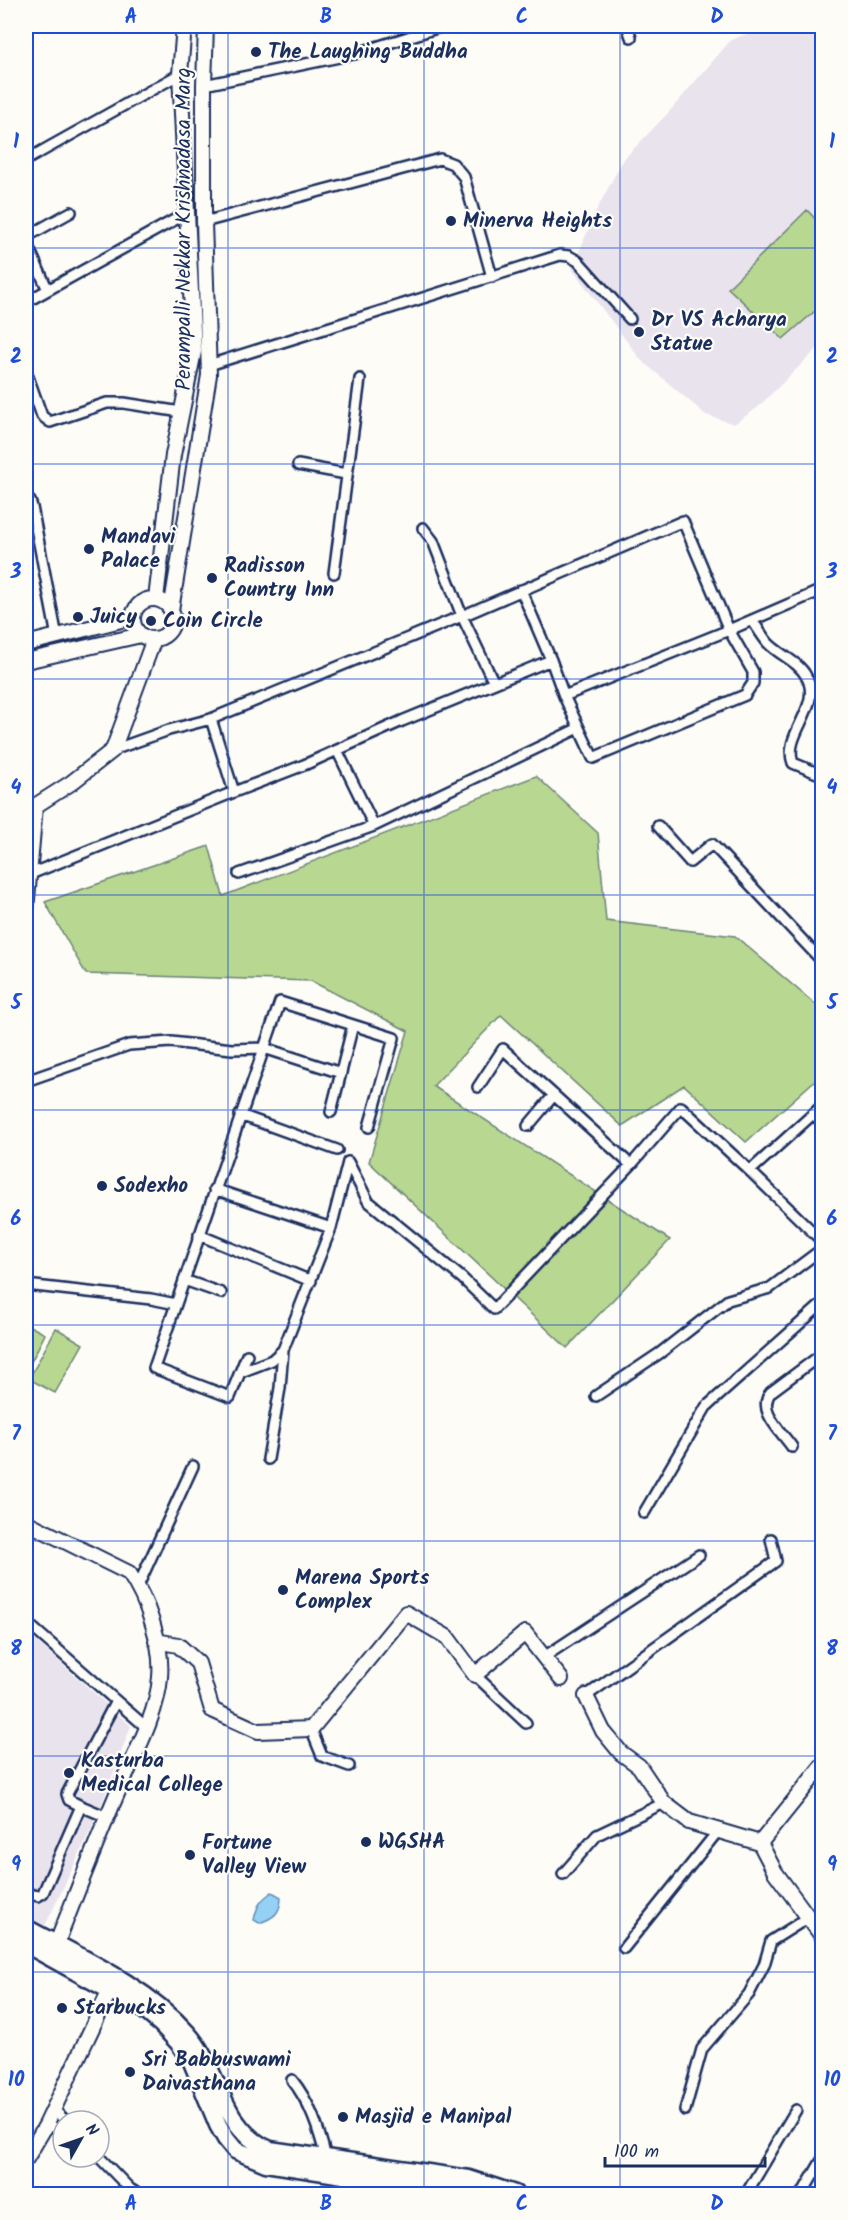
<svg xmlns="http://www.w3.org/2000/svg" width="848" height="2220" font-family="Kalam,sans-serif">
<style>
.built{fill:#e9e3ee}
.green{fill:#b8d790;stroke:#6a8377;stroke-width:1.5}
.water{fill:#95d0f5;stroke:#6490b9;stroke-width:1.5}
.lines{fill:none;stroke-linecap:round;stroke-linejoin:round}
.street-casing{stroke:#1b2f5e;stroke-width:14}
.secondary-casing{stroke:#1b2f5e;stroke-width:18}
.highway-casing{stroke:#1b2f5e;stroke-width:21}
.street{stroke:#fdfcf7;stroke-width:9}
.secondary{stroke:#fdfcf7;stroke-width:14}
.highway{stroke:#fdfcf7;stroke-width:16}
.grid{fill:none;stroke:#1d4ed8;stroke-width:1.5;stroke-opacity:0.55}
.poi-dot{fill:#1b2f5e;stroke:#fdfcf7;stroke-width:2}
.labels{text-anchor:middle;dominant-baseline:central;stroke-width:4.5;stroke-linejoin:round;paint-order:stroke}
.poi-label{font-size:21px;font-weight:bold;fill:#1b2f5e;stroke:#fdfcf7;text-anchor:start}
.street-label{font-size:21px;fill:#1b2f5e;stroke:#fdfcf7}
.neatline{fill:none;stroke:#1d4ed8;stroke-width:2}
.grid-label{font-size:20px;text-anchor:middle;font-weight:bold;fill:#1d4ed8}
</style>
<rect width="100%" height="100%" fill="#fdfcf7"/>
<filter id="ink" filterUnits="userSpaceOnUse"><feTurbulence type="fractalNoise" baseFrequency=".0167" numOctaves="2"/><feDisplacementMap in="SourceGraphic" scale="12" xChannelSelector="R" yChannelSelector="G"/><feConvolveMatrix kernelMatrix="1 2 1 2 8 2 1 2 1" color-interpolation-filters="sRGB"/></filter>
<g filter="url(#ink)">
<path class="built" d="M768 26H822V344L757 408 734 424 706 415 641 360 572 269 596 211 623 160 668 113 731 40Z
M26 1632 131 1726 96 1819 45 1926 26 1916Z"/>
<path class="green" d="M807 210 822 226V305L783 339 728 288Z
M536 776 598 833 606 921 735 936 822 1010V1074L746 1142 684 1085 622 1126 501 1015 433 1086 670 1240 567 1348 369 1162 408 1031 311 981 86 974 45 902 209 846 223 896Z
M26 1324 45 1334 26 1372Z
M56 1328 83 1344 55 1393 29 1379Z"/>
<path class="water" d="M272 1892 281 1897C281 1913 274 1918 259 1923L254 1920C257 1906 260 1900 272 1892Z"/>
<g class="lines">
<g class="street-casing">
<path id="street" d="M627 26 631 37
M204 85 354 54 443 26
M26 160 180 74
M204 222 440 159 453 164 464 177 492 277
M26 237 71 212
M26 242 48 290
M26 302 187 213
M209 365 560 255 569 256 578 261 630 319
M26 371 42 416 50 422 107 403H124L181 412
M298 465 346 474
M26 498 30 501 32 507 57 637
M423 528 433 541 462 616 494 683
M334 573 360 379
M521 590 551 660
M752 620C757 627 762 636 768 643 779 655 798 661 806 676 824 706 782 734 793 763L822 775
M211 719 234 792 304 765 402 721 551 660 564 696
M113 750 169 730 211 719 462 616 683 521 729 630 564 696 593 758 745 695 753 683V672L729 630 822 590
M374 826 579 728
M658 826 690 862 712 844 822 961
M239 874 374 826 337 750
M28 875 234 792
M353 1025 394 1038 369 1127
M26 1081 129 1045 171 1042 232 1049 264 1048 341 1073
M478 1087 503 1049 631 1165 681 1107 750 1171
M822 1106 750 1171 822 1241
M813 1114 822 1122
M240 1115 337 1150
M528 1126 554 1095
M348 1162 368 1201 462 1278 494 1309 631 1165
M214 1189 331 1228
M199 1235 311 1281
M184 1280 221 1293
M26 1285 151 1299 176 1304
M247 1355 230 1397 154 1368 280 1002 353 1025 331 1112
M241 1372 272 1360 283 1350 331 1228 348 1162
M596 1396 660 1353 728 1300 770 1288 822 1249
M792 1447C781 1431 756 1410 771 1392L822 1354
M268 1459 280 1388 283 1350
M644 1513 706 1407 822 1304
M138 1586 193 1466
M26 1622 146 1727
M544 1657 699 1555
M475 1675 526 1723
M586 1696 776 1561 771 1539
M311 1729 322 1756 349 1766
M81 1806 69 1800 67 1794 116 1701
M563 1874 597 1835 664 1803
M26 1893 38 1896 43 1893 81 1806 107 1817
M624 1948 718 1831
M292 2080C310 2102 319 2130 326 2158
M54 2110 66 2121
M685 2110 702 2049 749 1994 764 1965 771 1941 809 1917
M46 2125 63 2130
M99 2157 130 2189 138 2194
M746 2194 796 2110
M802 2194 822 2160"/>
</g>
<g class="secondary-casing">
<path id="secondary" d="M133 619a20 20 0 1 1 40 0a20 20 0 1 1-40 0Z
M156 599 173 455 194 351 180 74 184 26
M171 610 209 375 204 222V85L206 26
M26 644 133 617
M26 661 141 635
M26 911 35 806 71 783 113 750 154 639
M26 1522 129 1573C147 1599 163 1645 160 1677 158 1714 131 1762 116 1796 95 1845 76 1895 56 1945
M156 1641 178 1645 198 1663 212 1710 258 1731 311 1729 406 1613 447 1637 475 1675 525 1633 561 1679
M586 1696 603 1731 621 1753 639 1766 664 1803 689 1822 760 1843
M822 1766 760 1843 775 1872 822 1936
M26 2159 46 2125 110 1990"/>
</g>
<g class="highway-casing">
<path id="highway" d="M26 1928C81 1958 144 1985 187 2033 220 2069 221 2130 270 2150L469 2179 515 2194
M26 1944 142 2008 162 2025 178 2042 192 2062 218 2125 226 2139 235 2150 266 2163 466 2194"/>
</g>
<use href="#street" class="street"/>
<use href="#secondary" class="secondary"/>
<use href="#highway" class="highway"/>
</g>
</g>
<path class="grid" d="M228 26V2194M424 26V2194M620 26V2194M26 248H822M26 464H822M26 679H822M26 895H822M26 1110H822M26 1325H822M26 1541H822M26 1756H822M26 1972H822"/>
<g class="poi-dot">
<circle cx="256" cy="52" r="6"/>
<circle cx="451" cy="221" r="6"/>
<circle cx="639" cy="332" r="6"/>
<circle cx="89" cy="549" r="6"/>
<circle cx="212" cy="578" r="6"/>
<circle cx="78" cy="617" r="6"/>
<circle cx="151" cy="621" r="6"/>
<circle cx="102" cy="1186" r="6"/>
<circle cx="283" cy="1590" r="6"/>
<circle cx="69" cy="1773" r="6"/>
<circle cx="366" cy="1842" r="6"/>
<circle cx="190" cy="1855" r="6"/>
<circle cx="62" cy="2008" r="6"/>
<circle cx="130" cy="2072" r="6"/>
<circle cx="343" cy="2117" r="6"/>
</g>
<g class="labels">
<g class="poi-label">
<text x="268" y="52">The Laughing Buddha</text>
<text x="463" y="221">Minerva Heights</text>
<text x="651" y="320">Dr VS Acharya<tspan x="651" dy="24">Statue</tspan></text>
<text x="101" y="537">Mandavi<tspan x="101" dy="24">Palace</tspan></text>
<text x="224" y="566">Radisson<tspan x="224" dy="24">Country Inn</tspan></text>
<text x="90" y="617">Juicy</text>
<text x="163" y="621">Coin Circle</text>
<text x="114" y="1186">Sodexho</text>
<text x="295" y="1578">Marena Sports<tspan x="295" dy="24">Complex</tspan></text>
<text x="81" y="1761">Kasturba<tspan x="81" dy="24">Medical College</tspan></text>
<text x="378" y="1842">WGSHA</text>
<text x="202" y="1843">Fortune<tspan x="202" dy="24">Valley View</tspan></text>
<text x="74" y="2008">Starbucks</text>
<text x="142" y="2060">Sri Babbuswami<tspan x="142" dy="24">Daivasthana</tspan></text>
<text x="355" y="2117">Masjid e Manipal</text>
</g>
<g class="street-label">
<text transform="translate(184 229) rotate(-90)">Perampalli Nekkar Krishnadasa Marg</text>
</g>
</g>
<rect width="848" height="2220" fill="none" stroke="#fdfcf7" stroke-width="66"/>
<g transform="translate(81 2139) rotate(50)"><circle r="28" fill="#fdfcf7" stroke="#a3aaba" stroke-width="1.5"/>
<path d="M0-4.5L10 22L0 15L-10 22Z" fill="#1b2f5e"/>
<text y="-9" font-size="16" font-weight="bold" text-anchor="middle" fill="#1b2f5e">N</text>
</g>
<path d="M605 2157v9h160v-9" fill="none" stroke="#1b2f5e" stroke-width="3"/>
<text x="614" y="2157" font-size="18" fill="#1b2f5e" stroke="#fdfcf7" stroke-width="4.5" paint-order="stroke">100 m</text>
<rect x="33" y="33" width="782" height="2154" class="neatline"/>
<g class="grid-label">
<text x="131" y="23">A</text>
<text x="326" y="23">B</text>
<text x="522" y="23">C</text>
<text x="717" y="23">D</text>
<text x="16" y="148">1</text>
<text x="832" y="148">1</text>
<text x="16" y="363">2</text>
<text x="832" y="363">2</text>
<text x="16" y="578">3</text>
<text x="832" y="578">3</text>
<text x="16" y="794">4</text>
<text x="832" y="794">4</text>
<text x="16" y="1009">5</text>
<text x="832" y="1009">5</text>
<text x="16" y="1225">6</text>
<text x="832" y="1225">6</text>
<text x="16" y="1440">7</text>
<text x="832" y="1440">7</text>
<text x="16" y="1655">8</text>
<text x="832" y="1655">8</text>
<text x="16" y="1871">9</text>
<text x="832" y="1871">9</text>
<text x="16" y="2086">10</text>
<text x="832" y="2086">10</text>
<text x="131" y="2210">A</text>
<text x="326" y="2210">B</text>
<text x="522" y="2210">C</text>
<text x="717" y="2210">D</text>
</g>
</svg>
